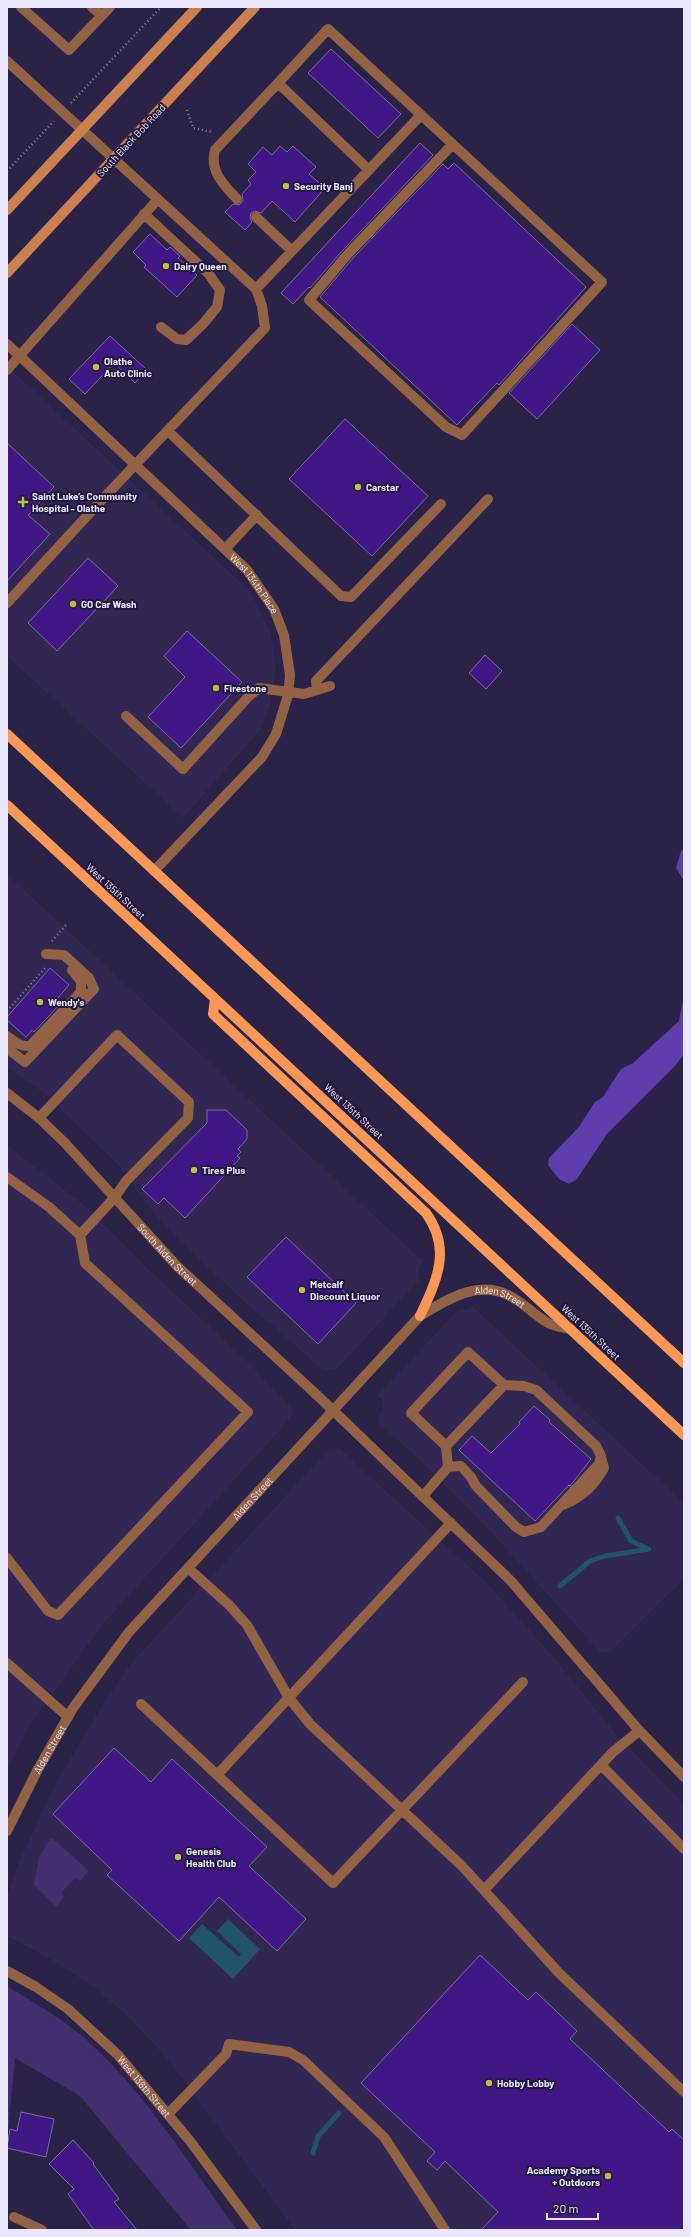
<svg xmlns="http://www.w3.org/2000/svg" width="691" height="2237" font-family="Barlow,sans-serif">
<style>
.built{fill:#322653}
.green{fill:#412f70}
.forest{fill:#5f3daa}
.water{fill:#21536b}
.lines{fill:none;stroke-linecap:round;stroke-linejoin:round}
.stream{stroke:#21536b;stroke-width:5}
.building{fill:#411685;stroke:#756d99}
.path{stroke:#86809e;stroke-width:2.5;stroke-dasharray:1 3;stroke-linecap:butt}
.service{stroke:#916244;stroke-width:10}
.minor{stroke:#916244;stroke-width:10}
.tertiary{stroke:#916244;stroke-width:10}
.secondary{stroke:#cb804f;stroke-width:10}
.primary{stroke:#f99856;stroke-width:10}
.poi-dot{fill:#b8c147;stroke:#22183d;stroke-width:1.5}
.labels{text-anchor:middle;dominant-baseline:central;stroke-width:4;stroke-linejoin:round;paint-order:stroke}
.street-label{font-size:10px;fill:#eae7fc;stroke:#22183d}
.poi-label{font-size:10px;font-weight:bold;fill:#eae7fc;stroke:#22183d;text-anchor:start}
</style>
<rect width="100%" height="100%" fill="#2b2248"/>
<path class="built" d="M7 366 250 591 270 631 276 670 270 705 261 729 183 818 7 656Z
M7 874 423 1261 419 1268V1280L336 1370 324 1369 312 1361 274 1326 252 1309 180 1241 155 1215 119 1166 64 1112 44 1093 7 1068Z
M7 1145 84 1205 145 1266 253 1367 293 1410 289 1420 103 1624 30 1725 7 1771Z
M473 1307 684 1503V1579L609 1653 600 1652 490 1531 427 1467 379 1423 378 1418 383 1408V1400L378 1395 455 1313Z
M340 1449 486 1582 552 1655 615 1733 684 1804V2230H295L183 2079 154 2044 123 2012 92 1986 52 1960 7 1936V1896L18 1864 57 1781 107 1698 133 1661 160 1632 327 1451Z"/>
<path class="green" d="M51 1837 89 1871 80 1881 75 1878 62 1892 64 1897 56 1907 34 1885 39 1857Z
M7 1986C36 2004 67 2021 92 2045 148 2097 192 2168 237 2230H191L80 2096 15 2058 7 2142Z"/>
<path class="forest" d="M684 849V881L676 868 681 851Z
M684 995V1054L675 1066 607 1134 577 1179 569 1184 559 1179 548 1165 549 1158 578 1128 595 1102 603 1097 621 1069 633 1063 679 1021Z"/>
<path class="water" d="M228 1919 260 1949 233 1979 189 1938 202 1924 239 1957 241 1954 217 1931Z"/>
<g class="lines">
<path class="stream" d="M618 1518 631 1541 648 1549
M560 1586 590 1561 605 1556 649 1549
M313 2153 318 2136 339 2113"/>
</g>
<path class="building" d="M331 49 401 114 378 138 308 73Z
M420 143 433 155 343 250 310 288 309 287 293 304 281 293Z
M280 146 287 152 293 146 316 167 309 174 325 188 295 222 272 201 261 213 255 211 251 213 250 218 252 222 245 230 225 212 233 204 239 205 243 201 242 194 251 184 248 180 256 172 248 164 263 147 272 155Z
M454 163 586 287 499 385 497 383 457 425 320 297 353 258 443 164 448 169Z
M150 234 167 250 170 247 180 256 178 258 197 275 177 297 144 267 146 265 133 252Z
M572 324 600 350 537 419 509 393Z
M110 336 147 370 135 383 114 363 85 394 69 379Z
M345 419 428 496 372 556 289 479Z
M7 443 54 487 28 515 50 534 7 581Z
M88 558 118 586 57 651 28 623Z
M187 631 242 682 181 748 148 717 185 677 164 656Z
M485 655 502 671 486 689 469 673Z
M50 968 69 985 57 999 61 1003 34 1032 32 1030 26 1037 7 1020V1017Z
M207 1110H226L247 1130V1139L238 1149 241 1152 237 1156 240 1158 185 1218 164 1198 158 1204 142 1189 207 1123Z
M286 1237 356 1303 318 1344 247 1277Z
M534 1406 550 1420 549 1422 591 1459 570 1486 569 1485 535 1521 459 1450 472 1436 491 1453 520 1424 519 1422Z
M114 1748 151 1782 172 1759 267 1847 249 1866 306 1919 277 1951 219 1897 179 1941 107 1875 112 1870 53 1814Z
M480 1955 528 2000 536 1992 577 2031 570 2039 669 2132 672 2129 684 2140V2230H481L498 2212 445 2161 437 2170 427 2161 435 2152 361 2083Z
M21 2112 54 2119 46 2157 7 2148 10 2129 17 2131Z
M73 2140 94 2163 93 2164 119 2199 114 2202 137 2230H94L68 2194 74 2189 49 2164Z"/>
<g class="lines">
<path class="path" d="M71 103 161 7
M187 110 193 128 212 132
M7 171 54 121
M52 941 66 925
M7 1011 45 968"/>
<path class="service" d="M21 7 69 50 110 7
M92 7 101 15
M7 61 256 289 262 306 265 328 97 505 7 603
M278 83 328 29 602 282 462 435 446 427 309 300 348 254 452 145
M237 199C224 185 209 171 215 150L278 83 369 170
M144 214 208 273 220 290 217 307 203 324 186 340 177 339 161 327
M256 217 292 251
M256 289 420 116
M7 370 158 199
M168 431 341 596 351 597 441 504
M225 549 257 515
M317 690 316 681 488 499
M126 716 183 769 249 696 259 688 304 694 330 686
M7 1036C15 1042 20 1047 30 1046L81 992V981L72 970
M7 1048 25 1062 94 989 89 978 64 955 46 954
M7 1177 49 1207 80 1235 115 1197 126 1181 188 1118 189 1102 117 1035 39 1118
M448 1467 461 1466 471 1477 476 1486 516 1527 524 1532 541 1527 599 1464 601 1456 596 1446 536 1390 524 1386 504 1385
M423 1496 448 1467 446 1446 411 1413 468 1352 504 1385 446 1446
M563 1505C582 1497 594 1486 604 1468L601 1457
M7 1558 48 1611 58 1615 248 1412 85 1263 80 1235
M188 1568 229 1605 247 1625 289 1698 310 1724 462 1866 559 1973 684 2092
M7 1663 68 1717
M141 1704 333 1883 523 1682
M601 1765 684 1849
M217 1775 451 1523
M485 1889 613 1752 639 1731
M168 2114 226 2054 229 2044 289 2052 303 2060 384 2137 445 2230"/>
<g class="minor">
<path id="s1" d="M7 344 247 570 274 609 284 635 290 675 288 695 276 734 262 757 154 871"/>
<path id="s2" d="M7 1093 39 1118 64 1142 177 1266 319 1397 511 1581 637 1728 684 1777"/>
<path d="M14 2217 42 2230"/>
</g>
<g class="tertiary">
<path id="s3" d="M7 1831 37 1771 73 1708 129 1632 420 1316C449 1298 482 1277 515 1299 527 1306 538 1318 550 1324 557 1327 564 1328 571 1329"/>
<path id="s4" d="M7 1971 36 1987 68 2009 118 2055 190 2141 256 2230"/>
</g>
<path class="secondary" d="M7 210 197 7
M7 273 255 7"/>
<path class="primary" d="M7 734 684 1363
M7 805 684 1435
M215 999 213 1014 426 1213C452 1249 437 1280 420 1316"/>
</g>
<g class="poi-dot">
<circle cx="286" cy="186" r="4"/>
<circle cx="166" cy="266" r="4"/>
<circle cx="96" cy="367" r="4"/>
<circle cx="358" cy="487" r="4"/>
<path d="M21 496h4v4h4v4h-4v4h-4v-4h-4v-4h4z"/>
<circle cx="73" cy="604" r="4"/>
<circle cx="216" cy="688" r="4"/>
<circle cx="40" cy="1002" r="4"/>
<circle cx="194" cy="1170" r="4"/>
<circle cx="302" cy="1290" r="4"/>
<circle cx="178" cy="1857" r="4"/>
<circle cx="489" cy="2083" r="4"/>
<circle cx="608" cy="2176" r="4"/>
</g>
<g class="labels">
<g class="street-label">
<text transform="translate(131 140) rotate(-47)">South Black Bob Road</text>
<text stroke="none"><textPath href="#s1" startOffset="345">West 134th Place</textPath></text>
<text transform="translate(116 891) rotate(43)">West 135th Street</text>
<text transform="translate(354 1111) rotate(43)">West 135th Street</text>
<text stroke="none"><textPath href="#s2" startOffset="228">South Alden Street</textPath></text>
<text stroke="none"><textPath href="#s3" startOffset="751">Alden Street</textPath></text>
<text transform="translate(591 1332) rotate(43)">West 135th Street</text>
<text stroke="none"><textPath href="#s3" startOffset="416">Alden Street</textPath></text>
<text stroke="none"><textPath href="#s3" startOffset="92">Alden Street</textPath></text>
<text stroke="none"><textPath href="#s4" startOffset="181">West 138th Street</textPath></text>
</g>
<g class="poi-label">
<text x="294" y="186">Security Banj</text>
<text x="174" y="266">Dairy Queen</text>
<text x="104" y="361">Olathe<tspan x="104" dy="12">Auto Clinic</tspan></text>
<text x="366" y="487">Carstar</text>
<text x="32" y="496">Saint Luke’s Community<tspan x="32" dy="12">Hospital - Olathe</tspan></text>
<text x="81" y="604">GO Car Wash</text>
<text x="224" y="688">Firestone</text>
<text x="48" y="1002">Wendy's</text>
<text x="202" y="1170">Tires Plus</text>
<text x="310" y="1284">Metcalf<tspan x="310" dy="12">Discount Liquor</tspan></text>
<text x="186" y="1851">Genesis<tspan x="186" dy="12">Health Club</tspan></text>
<text x="497" y="2083">Hobby Lobby</text>
<text x="600" y="2170" text-anchor="end">Academy Sports<tspan x="600" dy="12">+ Outdoors</tspan></text>
</g>
</g>
<rect width="691" height="2237" fill="none" stroke="#eae7fc" stroke-width="16"/>
<path d="M547 2213v6h51v-6" fill="none" stroke="#eae7fc" stroke-width="2"/>
<text x="553" y="2213" font-size="12" fill="#eae7fc" stroke="#22183d" stroke-width="3" paint-order="stroke">20 m</text>
</svg>
